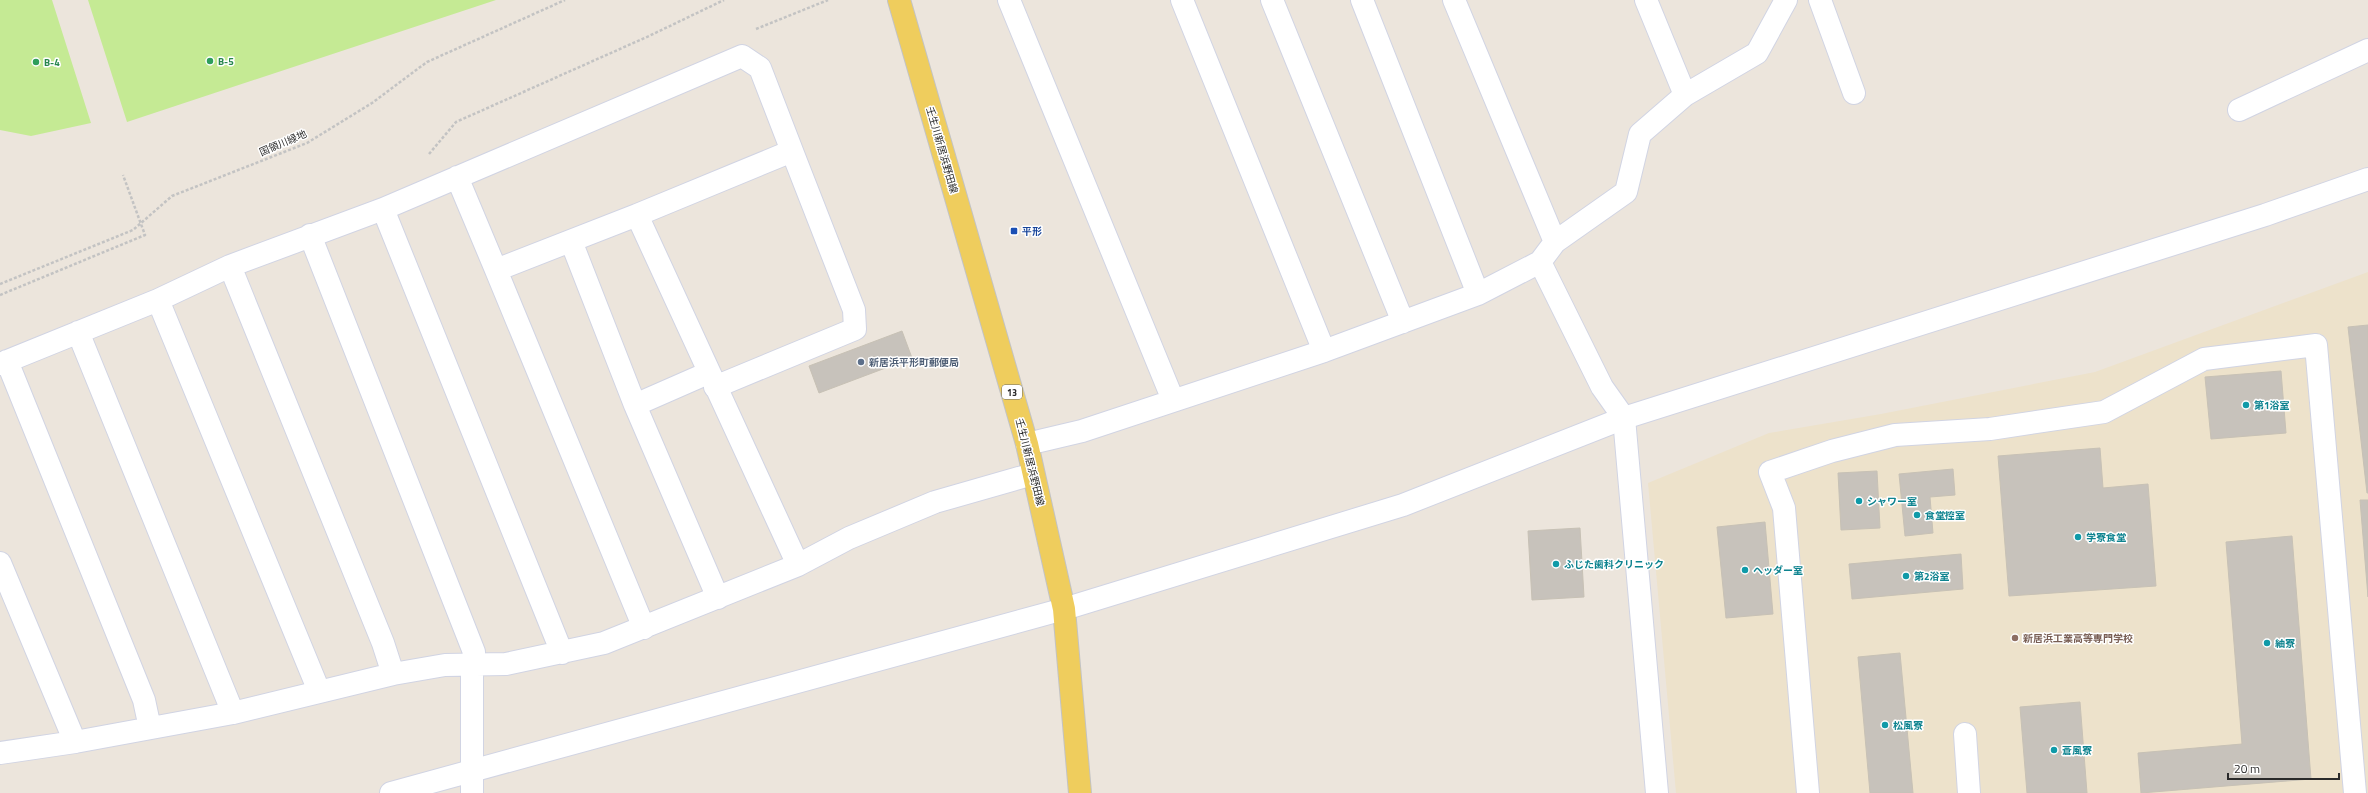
<svg xmlns="http://www.w3.org/2000/svg" width="2368" height="793" font-family="'Titillium Web','Noto Sans JP',sans-serif">
<style>
.education{fill:#ede2cb}
.pitch{fill:#c5ea94}
.building{fill:#c7c2bb;stroke:#c7c1b5}
.lines{fill:none;stroke-linecap:round;stroke-linejoin:round}
.lane-casing{stroke:#d1d4e3;stroke-width:24}
.street-casing{stroke:#d1d4e3;stroke-width:24}
.secondary-casing{stroke:#d1d4e3;stroke-width:24}
.primary-casing{stroke:#c3c3c3;stroke-width:24}
.path{stroke:#c3c3c3;stroke-width:2.5;stroke-dasharray:3 2;stroke-linecap:butt}
.lane{stroke:#fff;stroke-width:22}
.street{stroke:#fff;stroke-width:22}
.secondary{stroke:#fff;stroke-width:22}
.primary{stroke:#efcd5d;stroke-width:22}
.leisure-dot{fill:#2e9e5b;stroke:#fff;stroke-width:1.5}
.transit-dot{fill:#1a4fb4;stroke:#fff;stroke-width:1.5}
.service-dot{fill:#5c6f8a;stroke:#fff;stroke-width:1.5}
.culture-dot{fill:#0f9aa8;stroke:#fff;stroke-width:1.5}
.education-dot{fill:#8d6e63;stroke:#fff;stroke-width:1.5}
.labels{text-anchor:middle;dominant-baseline:central;stroke-width:3;stroke-linejoin:round;paint-order:stroke}
.shield{fill:#fff;stroke:#6a6a6a;stroke-width:1}
.shield-label{font-size:9px;font-weight:bold;fill:#2a2a2a}
.leisure-label{font-size:10px;font-weight:bold;fill:#27864d;stroke:#fff;text-anchor:start}
.street-label{font-size:10px;fill:#2a2a2a;stroke:#fff}
.transit-label{font-size:10px;font-weight:bold;fill:#164399;stroke:#fff;text-anchor:start}
.service-label{font-size:10px;font-weight:bold;fill:#4e5e75;stroke:#fff;text-anchor:start}
.culture-label{font-size:10px;font-weight:bold;fill:#0d838f;stroke:#fff;text-anchor:start}
.education-label{font-size:10px;font-weight:bold;fill:#785e54;stroke:#fff;text-anchor:start}
</style>
<rect width="100%" height="100%" fill="#ece5dc"/>
<path class="education" d="M2368 272V793H1676L1648 483 1769 433 1881 414 2095 372Z"/>
<path class="pitch" d="M0 0H52L91 123 31 136 0 130Z
M88 0H496L127 122Z"/>
<path class="building" d="M2368 325V493H2367L2348 327Z
M902 331 912 358 819 393 809 366Z
M2281 371 2286 433 2211 439 2205 377Z
M2100 448 2103 488 2148 484 2156 586 2009 596 1998 456Z
M1953 469 1955 495 1930 497 1933 533 1905 536 1899 474Z
M1877 471 1880 528 1841 530 1838 473Z
M2360 500H2368V597Z
M1765 522 1773 614 1726 618 1717 527Z
M1580 528 1584 597 1532 600 1528 531Z
M2292 536 2311 779 2141 793 2138 753 2242 744 2226 542Z
M1961 554 1963 589 1852 599 1849 564Z
M1900 653 1913 793H1870L1858 657Z
M2080 702 2087 793H2027L2020 707Z"/>
<g class="lines">
<g class="lane-casing">
<path id="lane" d="M1965 734 1969 793
M1808 793 1784 508 1770 472 1832 451 1895 435 1990 429 2104 412 2204 359 2316 345 2355 793"/>
</g>
<g class="street-casing">
<path id="street" d="M1009 0 1173 400
M1182 0 1324 351
M1272 0 1403 322
M1362 0 1478 294
M1454 0 1555 242
M1820 0 1854 93
M1685 95 1757 53 1786 0
M2239 110 2368 50
M457 177 496 270 637 215
M383 209 562 653
M310 235 474 652 472 663V793
M571 241 635 405 718 598
M1540 262 1602 387 1624 418 1657 793
M230 266 383 643 393 674
M496 270 644 628
M158 300 319 691
M78 332 233 713
M7 361 144 700 150 728
M0 364 158 300 230 266 383 209 742 56 760 68 792 151 637 215 798 565
M715 387 855 329 854 310 792 151
M635 405 708 373
M1027 444 1082 431 1324 351 1478 294 1540 262 1555 242 1626 192 1640 134 1685 95 1646 0
M0 563 75 742
M0 753 75 742 233 713 393 674 445 665 506 664 604 643 798 565 849 538 935 502 1033 474"/>
</g>
<g class="secondary-casing">
<path id="secondary" d="M391 793 1064 609 1403 505 1624 418 2265 215 2368 179"/>
</g>
<g class="primary-casing">
<path id="primary" d="M899 0 1027 444 1064 609 1080 793"/>
</g>
<path class="path" d="M756 29 828 0
M429 154 456 122 649 36 724 0
M0 284 133 230 172 196 307 143 372 103 427 62 565 0
M0 295 145 235 123 175"/>
<use href="#lane" class="lane"/>
<use href="#street" class="street"/>
<use href="#secondary" class="secondary"/>
<use href="#primary" class="primary"/>
</g>
<g class="leisure-dot">
<circle cx="210" cy="61" r="4"/>
<circle cx="36" cy="62" r="4"/>
</g>
<rect class="transit-dot" x="1010" y="227" width="8" height="8" rx="2"/>
<circle class="service-dot" cx="861" cy="362" r="4"/>
<g class="culture-dot">
<circle cx="2246" cy="405" r="4"/>
<circle cx="1859" cy="501" r="4"/>
<circle cx="1917" cy="515" r="4"/>
<circle cx="2078" cy="537" r="4"/>
<circle cx="1556" cy="564" r="4"/>
<circle cx="1745" cy="570" r="4"/>
<circle cx="1906" cy="576" r="4"/>
<circle cx="2267" cy="643" r="4"/>
<circle cx="1885" cy="725" r="4"/>
<circle cx="2054" cy="750" r="4"/>
</g>
<circle class="education-dot" cx="2015" cy="638" r="4"/>
<g class="labels">
<rect class="shield" x="1002" y="385" width="20" height="14" rx="3"/>
<g class="shield-label">
<text x="1012" y="392">13</text>
</g>
<g class="leisure-label">
<text x="218" y="61">B-5</text>
<text x="44" y="62">B-4</text>
</g>
<g class="street-label">
<text transform="translate(283 143) rotate(-23)">国領川緑地</text>
<text transform="translate(942 150) rotate(74)">壬生川新居浜野田線</text>
<text transform="translate(1030 462) rotate(76)">壬生川新居浜野田線</text>
</g>
<g class="transit-label">
<text x="1022" y="231">平形</text>
</g>
<g class="service-label">
<text x="869" y="362">新居浜平形町郵便局</text>
</g>
<g class="culture-label">
<text x="2254" y="405">第1浴室</text>
<text x="1867" y="501">シャワー室</text>
<text x="1925" y="515">食堂控室</text>
<text x="2086" y="537">学寮食堂</text>
<text x="1564" y="564">ふじた歯科クリニック</text>
<text x="1753" y="570">ヘッダー室</text>
<text x="1914" y="576">第2浴室</text>
<text x="2275" y="643">紬寮</text>
<text x="1893" y="725">松風寮</text>
<text x="2062" y="750">蒼風寮</text>
</g>
<g class="education-label">
<text x="2023" y="638">新居浜工業高等専門学校</text>
</g>
</g>
<path d="M2228 773v6h111v-6" fill="none" stroke="#2a2a2a" stroke-width="2"/>
<text x="2234" y="773" font-size="12" fill="#2a2a2a" stroke="#ffffff" stroke-width="3" paint-order="stroke">20 m</text>
</svg>
